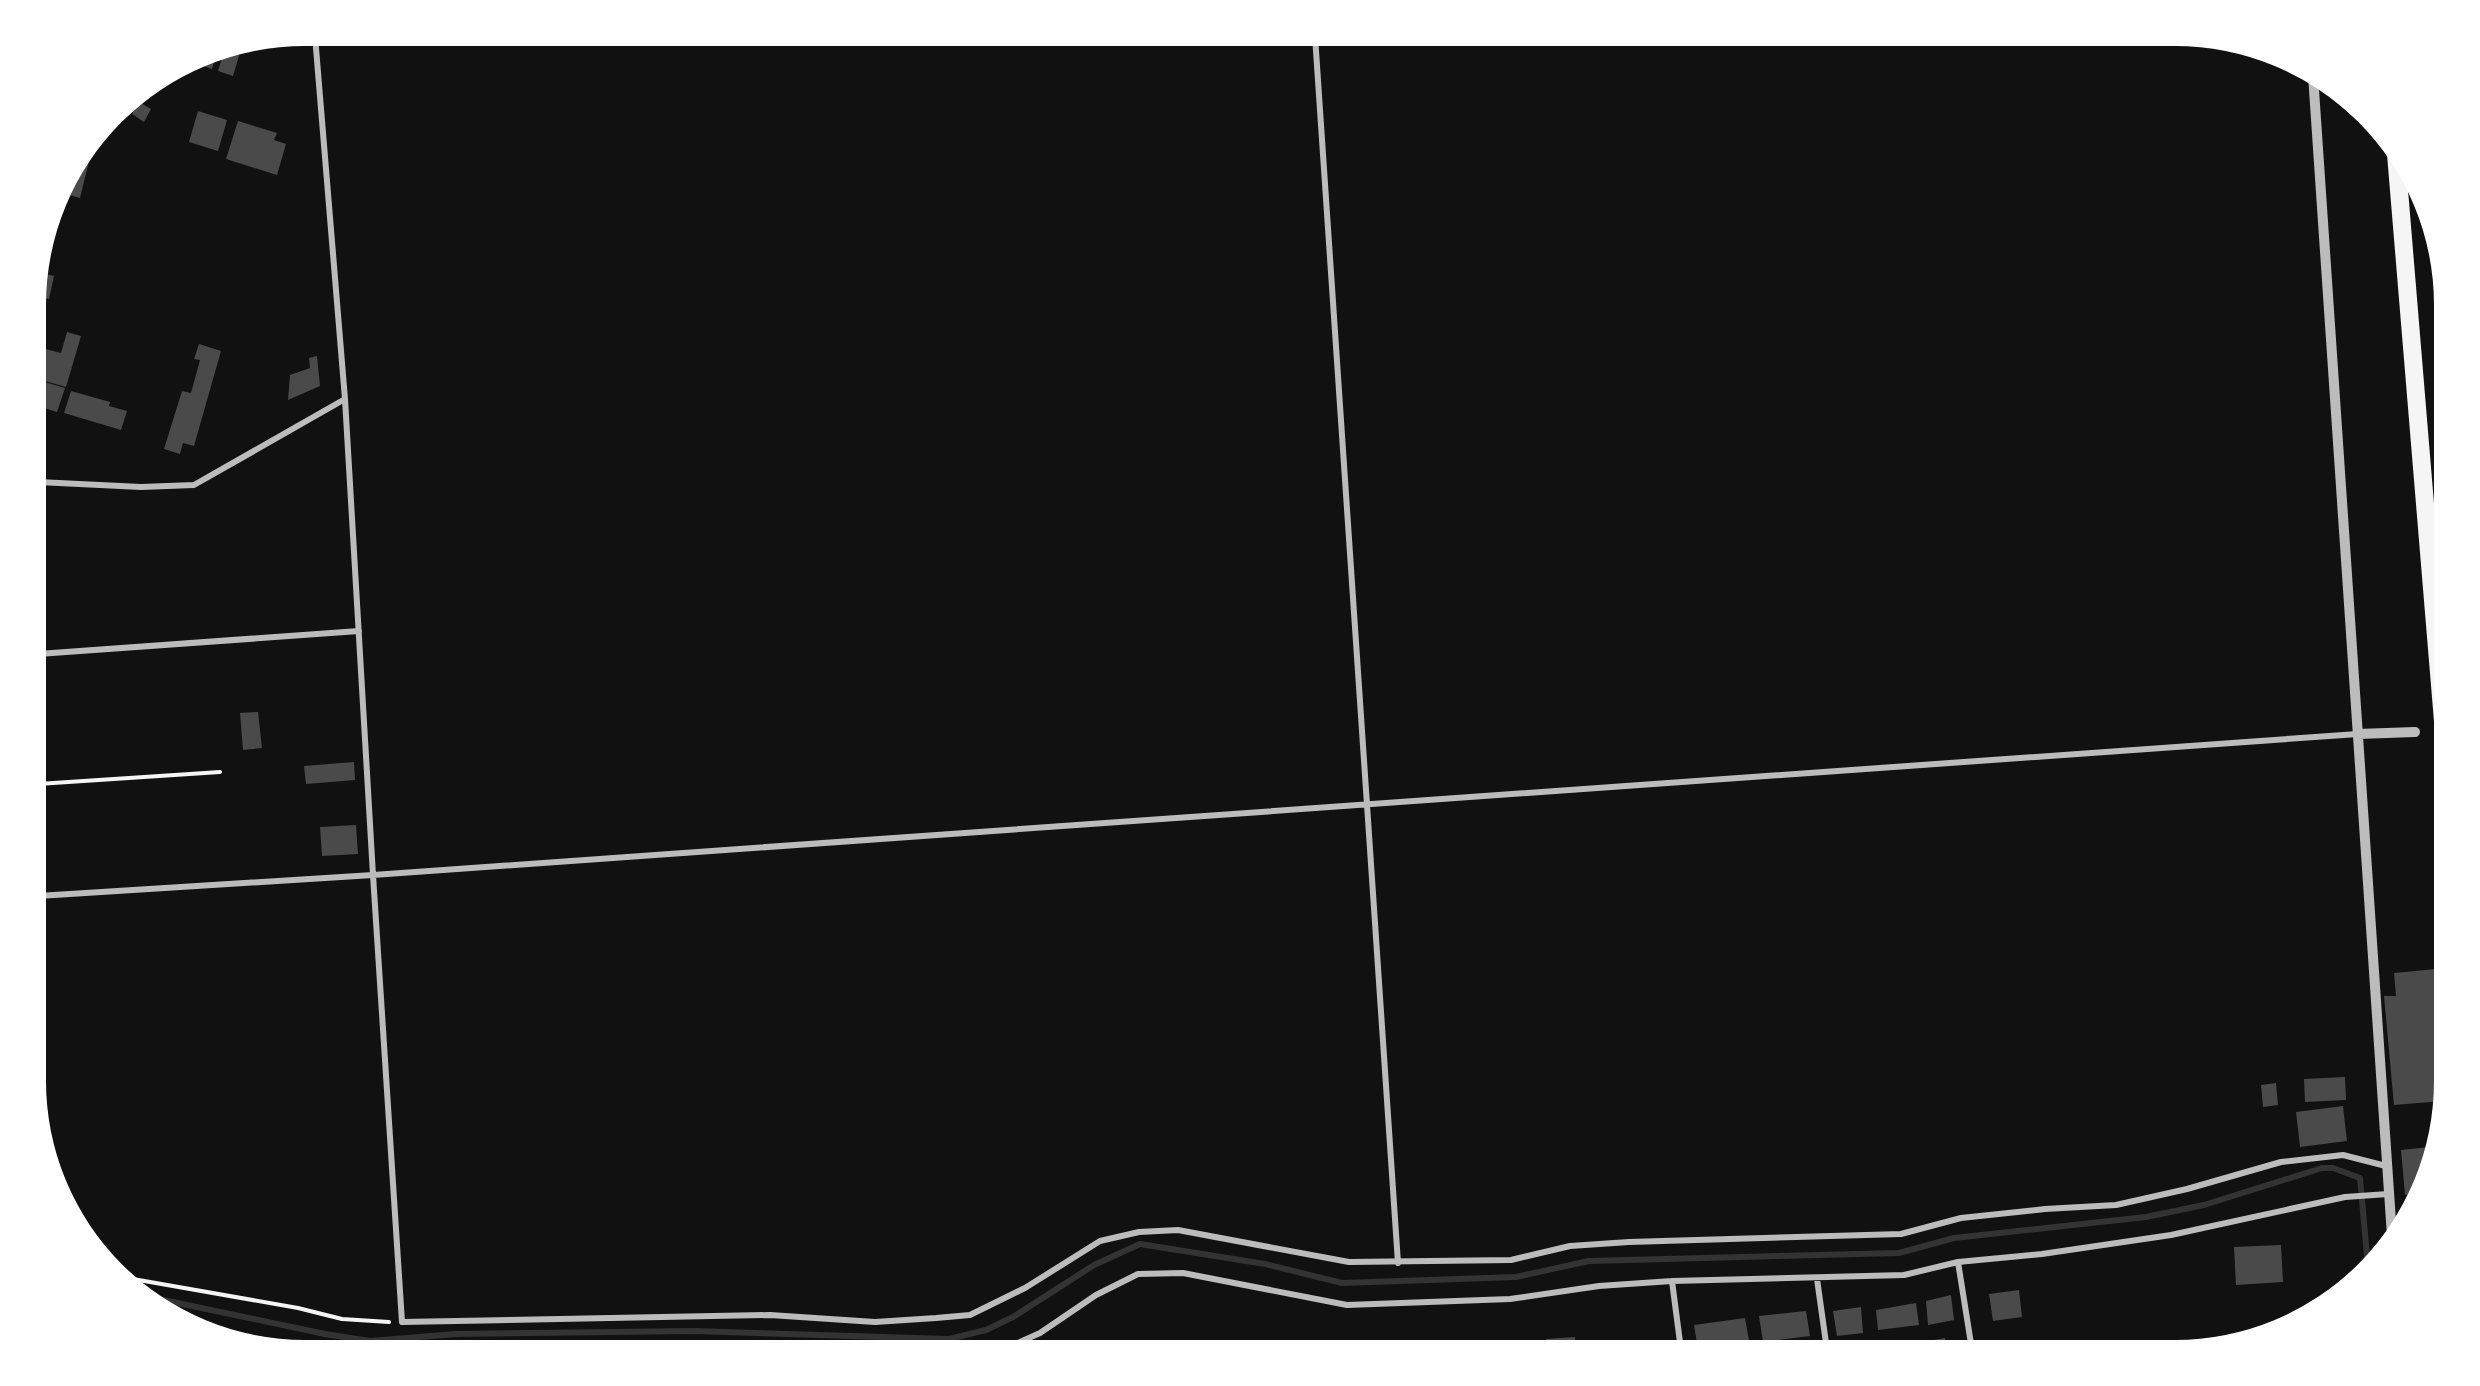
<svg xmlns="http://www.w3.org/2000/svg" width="2480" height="1386" font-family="'Nunito Sans',sans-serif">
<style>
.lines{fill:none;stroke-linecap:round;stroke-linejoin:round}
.stream{stroke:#333;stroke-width:6}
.building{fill:#4a4a4a}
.path{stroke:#f5f5f5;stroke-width:4}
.minor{stroke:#bcbcbc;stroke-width:6}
.tertiary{stroke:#bcbcbc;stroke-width:10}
.motorway{stroke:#f5f5f5;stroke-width:18}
</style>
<rect width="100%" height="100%" fill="#111"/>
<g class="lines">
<path class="stream" d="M154 1298 325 1334 370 1341 456 1334 694 1331 949 1339 986 1330 1013 1317 1094 1265 1140 1244 1265 1264 1342 1283 1516 1277 1589 1261 1899 1253 1954 1238 2146 1217 2204 1205 2322 1168H2333L2360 1178 2368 1267"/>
</g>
<path class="building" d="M241 49 233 76 218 71 224 52Z
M216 54 212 69 197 64 202 56Z
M139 102 151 109 144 122 132 114Z
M198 111 227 120 218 151 189 142Z
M238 121 277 133 274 140 286 144 277 175 226 159Z
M92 149 80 198 62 193 64 186Z
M38 272 54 276 49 299 38 296Z
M67 332 81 336 66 387 38 379V347L61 353Z
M199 344 221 351 194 446 183 443 180 454 164 449 182 391 191 393 200 360 194 359Z
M317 356 320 386 288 400 290 375 310 368 309 358Z
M38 380 65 388 57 412 38 406Z
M71 391 110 402 109 406 127 411 121 430 64 413Z
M258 712 262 748 243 750 240 713Z
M354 762 355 780 306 784 304 766Z
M356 825 358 854 322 856 320 827Z
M2436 969 2443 1047V1101L2394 1105 2384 996H2396L2394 973Z
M2345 1077 2346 1100 2305 1102 2304 1079Z
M2276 1083 2278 1105 2263 1107 2261 1085Z
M2343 1106 2347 1141 2300 1147 2296 1112Z
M2429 1147 2414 1194 2405 1195 2401 1150Z
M2281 1245 2283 1282 2236 1285 2234 1247Z
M2019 1290 2022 1317 1993 1321 1989 1294Z
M1951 1295 1954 1320 1928 1325 1926 1301Z
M1916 1303 1919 1325 1878 1330 1876 1310Z
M1861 1307 1863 1333 1837 1336 1833 1311Z
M1806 1311 1810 1336 1763 1342 1759 1316Z
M1745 1318 1750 1346 1731 1350H1698L1694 1325Z
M1575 1337 1576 1350H1547L1546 1339Z
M1945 1338 1947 1350H1912V1344Z"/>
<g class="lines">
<path class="path" d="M38 784 220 772
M133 1279 298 1308 342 1319 389 1322"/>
<path class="minor" d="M1315 36 1398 1263
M38 482 141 487 194 485 345 399
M38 654 359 631
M2358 734 373 875 402 1322 770 1315 875 1322 936 1318 970 1315 1025 1288 1100 1241 1139 1232 1178 1230 1349 1262 1511 1260 1570 1246 1629 1242 1901 1234 1961 1218 2045 1209 2116 1205 2187 1189 2281 1162 2343 1155 2386 1166
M38 896 373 875 345 399 315 36
M1958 1262 1972 1350
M1817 1279 1827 1350
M231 1339 249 1343
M1002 1350 1040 1333 1096 1295 1138 1274 1183 1273 1347 1305 1510 1299 1599 1286 1672 1281
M1681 1350 1672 1281 1904 1275 1958 1262 2042 1254 2171 1235 2345 1197 2388 1194"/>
<path class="tertiary" d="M2313 75 2392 1236
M2358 734 2415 732"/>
<path class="motorway" d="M2396 154 2443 721"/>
</g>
<path d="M0 0H2480V1386H0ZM305 46H2175A259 259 0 0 1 2434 305V1081A259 259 0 0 1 2175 1340H305A259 259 0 0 1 46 1081V305A259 259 0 0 1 305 46Z" fill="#fefefe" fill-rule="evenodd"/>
</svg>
